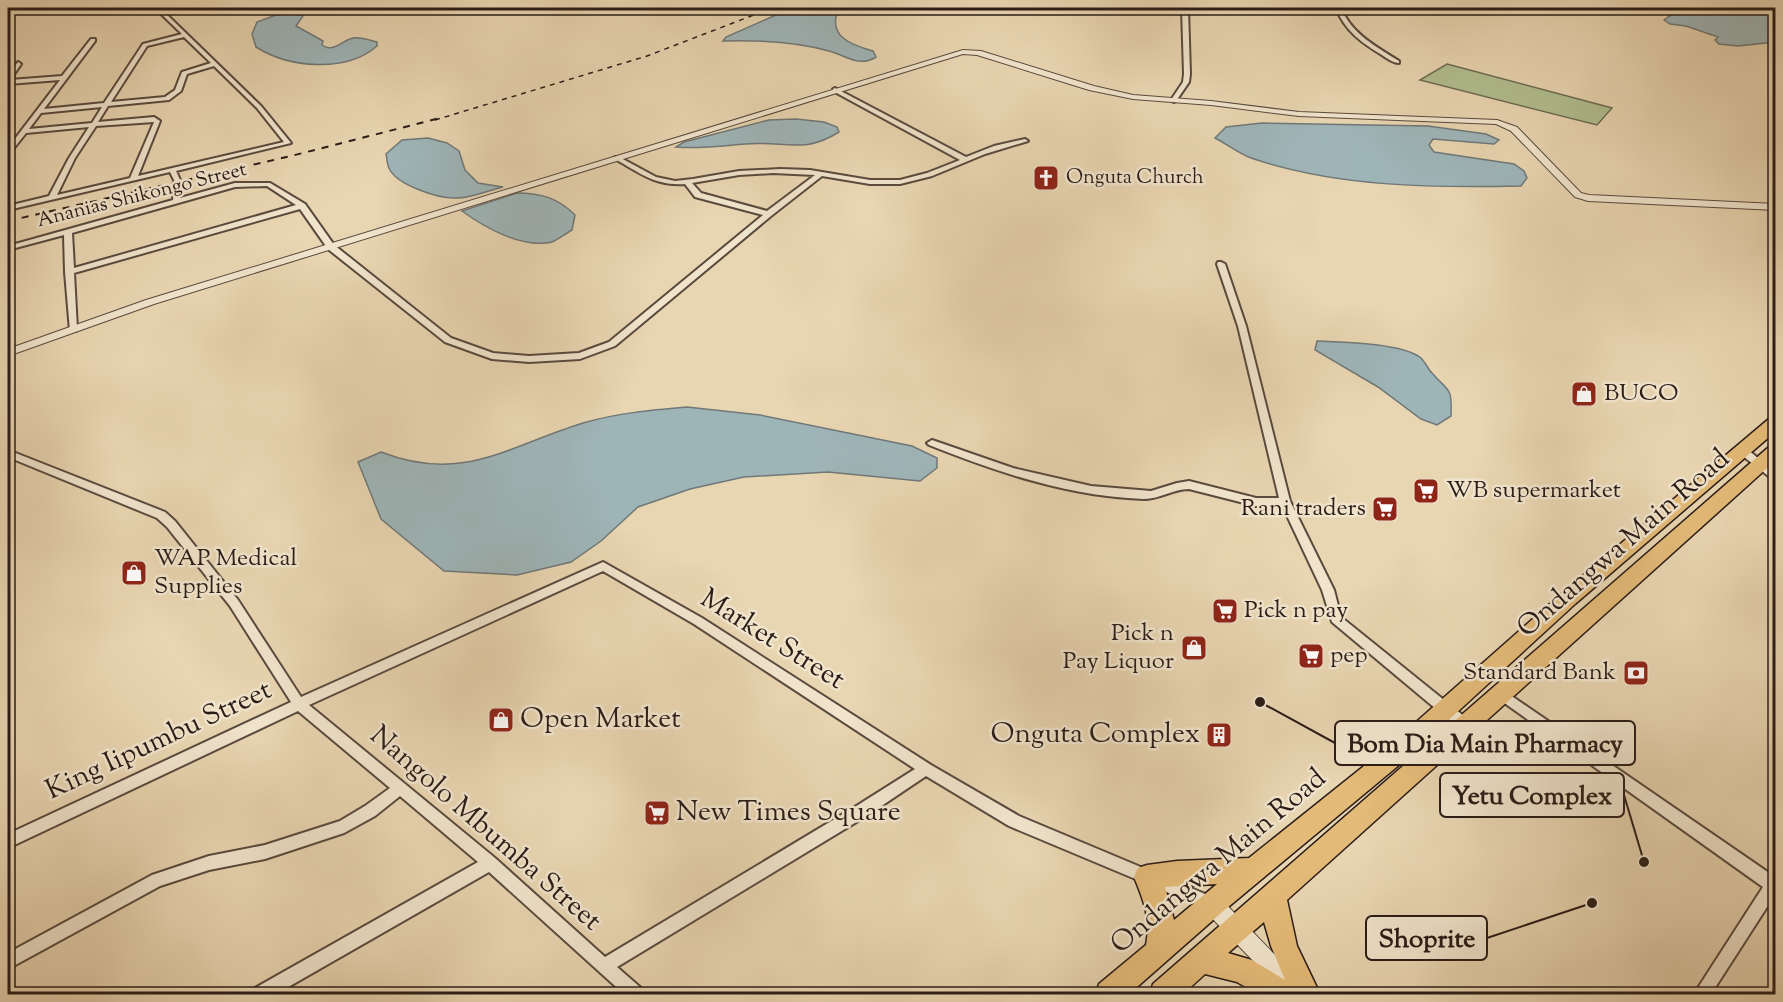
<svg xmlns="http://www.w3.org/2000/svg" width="1783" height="1002" font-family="'Sorts Mill Goudy',serif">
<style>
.green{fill:#b1be8f;stroke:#6e6d53;stroke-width:1.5}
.water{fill:#9eb5b8;stroke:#707878;stroke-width:1.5}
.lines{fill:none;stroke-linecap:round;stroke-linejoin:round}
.minor-casing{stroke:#5a4a3e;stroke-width:4}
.tertiary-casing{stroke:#5a4a3e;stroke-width:2}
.primary-casing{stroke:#2a1c17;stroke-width:3}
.minor{fill:#f0e4cc;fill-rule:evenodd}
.tertiary{fill:#f0e4cc;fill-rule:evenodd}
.primary{fill:#e4ba78;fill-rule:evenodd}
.rail-far1{stroke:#2a1c17;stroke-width:1.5;stroke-dasharray:5 5;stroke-linecap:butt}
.rail{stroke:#2a1c17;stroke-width:2;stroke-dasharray:7 7;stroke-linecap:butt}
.labels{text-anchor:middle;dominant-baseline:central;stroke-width:5;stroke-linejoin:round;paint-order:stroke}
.far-poi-label{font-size:20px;fill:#2a1c17;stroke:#f0e4cc;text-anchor:start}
.far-street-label{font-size:20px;fill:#2a1c17;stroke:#f0e4cc}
.poi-label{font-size:24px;fill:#2a1c17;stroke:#f0e4cc;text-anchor:start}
.near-street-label{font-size:28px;fill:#2a1c17;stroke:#f0e4cc}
.near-poi-label{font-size:28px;fill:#2a1c17;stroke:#f0e4cc;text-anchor:start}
.leader{fill:none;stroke:#2a1c17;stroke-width:2}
.callout-dot{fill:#2a1c17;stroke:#f0e4cc;stroke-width:2}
.callout{fill:#f0e4cc;stroke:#2a1c17;stroke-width:2}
.callout-label{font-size:26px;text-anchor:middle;font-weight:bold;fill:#2a1c17}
</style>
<rect width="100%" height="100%" fill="#e8d5b1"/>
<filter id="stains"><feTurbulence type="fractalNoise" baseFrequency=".00333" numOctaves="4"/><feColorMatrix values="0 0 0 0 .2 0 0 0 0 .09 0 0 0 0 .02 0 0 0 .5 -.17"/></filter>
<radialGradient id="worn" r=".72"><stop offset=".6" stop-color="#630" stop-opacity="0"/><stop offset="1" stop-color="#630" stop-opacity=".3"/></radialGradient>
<path class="green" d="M1447 64 1612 108 1597 125 1420 80Z"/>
<path class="water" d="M792 8H839C826 36 851 45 873 51L876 57C859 68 845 55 829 51 794 41 758 40 723 41L726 37Z
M1750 8 1775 10V42L1738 46 1719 44 1715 40 1718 37 1686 26 1670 24 1664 20C1683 1 1734 24 1750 8Z
M298 13 303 16 296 26 323 41 322 45C333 53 341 41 353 38 361 37 369 40 377 42V46C346 73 289 68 256 47L252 34 257 22 276 15Z
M796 119 824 122 837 127 839 132C803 155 783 140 745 144 721 146 700 149 676 147L684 142 769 120Z
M1262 123 1428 126 1486 134 1499 140 1494 144 1433 139 1429 145 1434 152 1514 164 1524 171 1527 178 1521 186C1432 188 1337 187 1251 158 1239 154 1227 144 1215 138L1226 127Z
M428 138 447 143 459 151 465 170 478 183 503 187C489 190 472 198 457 198 439 199 396 185 389 168 387 164 387 158 386 154L402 140Z
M517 193C541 193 558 198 575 215L572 230C566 233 558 240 552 242 522 249 484 227 462 211Z
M1317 341C1341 342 1402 343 1421 358 1425 362 1428 369 1432 373 1449 393 1452 385 1451 416L1437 425 1421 419 1378 387 1315 350Z
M687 407 760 415 912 446 937 458V468L920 481 828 472 744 477 690 489 638 507 601 541 571 562 517 575 444 571 381 519 358 462 381 452C463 484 508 446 583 423 617 413 652 410 687 407Z"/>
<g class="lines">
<g class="minor-casing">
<path id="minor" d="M155 8H160L261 106 291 143 176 171 181 182 180 198 235 183H270L305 204 334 245 451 338 493 353 529 356 579 353 609 342 763 215 695 197 685 184C655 186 640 173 615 159V157H619L656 177 675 181 693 179 739 171 780 169 810 170 870 180H900L927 173 960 160 833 91V89L835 88 966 157 994 146 1025 139 1028 141 985 154 932 176 900 184H870L822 176 771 216 615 346 580 359 529 362 492 359 445 342 328 249 300 209 74 273 77 329 76 331H70L65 272 64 235 8 250V246L173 200 175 182 170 172 8 210V206L49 196 69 158 89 127 26 133 10 153 8 154V148L60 80 8 84V75L18 62 21 64 10 80 62 76 91 39H95V41L44 109 104 103 143 44 182 34ZM184 37 211 63 182 72 175 90 165 97 111 102 147 46ZM214 66 257 108 284 142 138 176 160 121 154 117 98 122 108 106 169 100 181 91 187 74ZM102 107 92 123 29 129 41 113ZM154 122 130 178 57 195 75 158 96 126ZM773 173 815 175 767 211 701 193 692 183 739 175ZM267 186 296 205 74 268 72 233 235 187Z
M1182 8H1188L1190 74 1189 82 1176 101 1174 102 1171 100 1183 82 1184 74Z
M1336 8H1341C1352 34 1375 46 1399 61V63C1393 63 1388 59 1382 55 1362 43 1345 31 1336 8Z
M1218 262H1221L1225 264 1246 326 1290 501 1334 590 1341 617 1470 721 1471 725 1470 729 1465 731 1460 729 1332 622 1322 590 1282 505 1256 506 1189 489C1173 489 1160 499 1144 499 1070 497 997 472 929 445L927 443 932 440 1013 468 1091 486 1151 491 1177 483 1189 481 1256 498H1279L1238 326 1217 264Z
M1743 448 1747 449 1776 473V482L1739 453 1738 451Z
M8 450 165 512 175 521 238 600 301 697 603 562 702 618 931 765 1019 816 1217 899 1219 904 1217 909 1212 911 1009 826 926 776 868 815 617 967 641 988 643 994H624L489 872 276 994H253L255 988 478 862 400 796 375 816 344 833 265 859 209 870 160 886 8 969V953L152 875 209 856 265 845 340 821 365 806 390 788 298 711 8 848V834L291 702 230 606 167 527 157 518 8 457ZM603 571 694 624 915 769 858 805 605 957 495 858 309 705Z
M1500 688 1772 875 1776 874V893L1711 994H1694L1763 887 1496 697 1494 693 1496 689Z"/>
</g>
<g class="tertiary-casing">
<path id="tertiary" d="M963 50 981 51 1094 86 1133 95 1211 101 1299 112 1497 120 1517 127 1581 193 1589 195 1776 204V210L1588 201 1575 197 1511 131 1496 124 1299 116 1211 105 1133 99 1089 90 977 55 963 54 154 304 8 356V349L146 300Z
M1212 894 1219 897 1306 987 1309 994H1285L1205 911 1202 904 1205 897Z"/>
</g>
<g class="primary-casing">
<path id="primary" d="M1776 417V431L1575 604 1405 760 1221 913 1129 994H1096L1099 984 1146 945C1151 919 1144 901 1134 877L1138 868 1147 865 1177 861 1249 858 1389 746 1561 594 1770 418ZM1217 884 1174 920 1165 887Z
M1776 445V460L1287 900 1297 946 1320 994H1258L1237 982 1205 974 1183 994H1150L1153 984 1770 446ZM1264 922 1271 946 1285 980 1252 960 1228 953Z"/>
</g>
<use href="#minor" class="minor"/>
<use href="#tertiary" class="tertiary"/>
<use href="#primary" class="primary"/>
<path class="rail-far1" d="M435 120 647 56 772 8"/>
<path class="rail" d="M8 221 291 156 440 118"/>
</g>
<defs>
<g id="church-square" transform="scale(1.35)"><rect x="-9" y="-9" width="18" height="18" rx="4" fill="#8f2418" stroke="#f0e4cc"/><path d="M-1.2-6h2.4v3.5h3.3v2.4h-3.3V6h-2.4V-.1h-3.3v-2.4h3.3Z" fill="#fff"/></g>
<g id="shop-square" transform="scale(1.35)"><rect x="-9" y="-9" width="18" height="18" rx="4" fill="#8f2418" stroke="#f0e4cc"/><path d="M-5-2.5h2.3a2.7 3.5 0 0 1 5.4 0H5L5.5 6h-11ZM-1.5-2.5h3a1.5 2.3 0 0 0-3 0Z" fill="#fff"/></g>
<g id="supermarket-square" transform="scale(1.35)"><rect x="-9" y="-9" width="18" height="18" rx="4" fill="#8f2418" stroke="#f0e4cc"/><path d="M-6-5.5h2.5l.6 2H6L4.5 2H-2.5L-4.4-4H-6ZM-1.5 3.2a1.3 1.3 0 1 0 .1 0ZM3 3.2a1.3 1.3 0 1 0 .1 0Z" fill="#fff"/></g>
<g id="bank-square" transform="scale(1.35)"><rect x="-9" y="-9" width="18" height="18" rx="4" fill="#8f2418" stroke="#f0e4cc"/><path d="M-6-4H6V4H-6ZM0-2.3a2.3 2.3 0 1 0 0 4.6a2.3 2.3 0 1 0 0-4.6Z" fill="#fff"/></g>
<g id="building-square" transform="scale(1.35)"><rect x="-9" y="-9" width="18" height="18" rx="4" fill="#8f2418" stroke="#f0e4cc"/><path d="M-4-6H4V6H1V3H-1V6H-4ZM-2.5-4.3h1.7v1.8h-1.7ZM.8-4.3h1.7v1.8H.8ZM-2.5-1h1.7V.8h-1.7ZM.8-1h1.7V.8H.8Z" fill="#fff"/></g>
</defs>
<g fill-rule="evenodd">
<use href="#church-square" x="1046" y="178"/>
<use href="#shop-square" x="1584" y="394"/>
<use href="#supermarket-square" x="1426" y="491"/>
<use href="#supermarket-square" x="1385" y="509"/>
<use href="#shop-square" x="134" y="573"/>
<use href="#supermarket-square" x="1225" y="611"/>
<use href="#shop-square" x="1194" y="648"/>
<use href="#supermarket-square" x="1311" y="656"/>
<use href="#bank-square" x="1636" y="673"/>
<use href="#shop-square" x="501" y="720"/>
<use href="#building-square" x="1219" y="735"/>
<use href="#supermarket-square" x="657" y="813"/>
</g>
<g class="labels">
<g class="far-poi-label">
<text x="1066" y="178">Onguta Church</text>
</g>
<g class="far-street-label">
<text transform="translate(142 196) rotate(-14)">Ananias Shikongo Street</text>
</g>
<g class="poi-label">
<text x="1604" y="394">BUCO</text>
<text x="1446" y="491">WB supermarket</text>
<text x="1366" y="509" text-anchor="end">Rani traders</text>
<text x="154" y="559">WAP Medical<tspan x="154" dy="28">Supplies</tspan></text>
<text x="1244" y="611">Pick n pay</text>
<text x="1174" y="634" text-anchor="end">Pick n<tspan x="1174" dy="28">Pay Liquor</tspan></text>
<text x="1330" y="656">pep</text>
<text x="1616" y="673" text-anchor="end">Standard Bank</text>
</g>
<g class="near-street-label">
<text transform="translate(1624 544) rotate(-41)">Ondangwa Main Road</text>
<text transform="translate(772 640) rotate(32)">Market Street</text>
<text transform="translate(159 741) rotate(-25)">King Iipumbu Street</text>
<text transform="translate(485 829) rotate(41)">Nangolo Mbumba Street</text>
<text transform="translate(1219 862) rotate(-40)">Ondangwa Main Road</text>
</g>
<g class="near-poi-label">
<text x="520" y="720">Open Market</text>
<text x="1200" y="735" text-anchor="end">Onguta Complex</text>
<text x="676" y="813">New Times Square</text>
</g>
</g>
<path class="leader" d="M1260 702L1335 743M1644 862L1624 795M1592 903L1487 938"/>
<g class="callout-dot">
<circle cx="1260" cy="702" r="6"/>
<circle cx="1644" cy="862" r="6"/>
<circle cx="1592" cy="903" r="6"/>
</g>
<g class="callout">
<rect x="1335" y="721" width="300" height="44" rx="6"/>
<rect x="1440" y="773" width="184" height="44" rx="6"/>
<rect x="1366" y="916" width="121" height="44" rx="6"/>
</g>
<g class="callout-label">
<text x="1485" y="752">Bom Dia Main Pharmacy</text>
<text x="1532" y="804">Yetu Complex</text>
<text x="1427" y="947">Shoprite</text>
</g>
<rect width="1783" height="1002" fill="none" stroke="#e8d5b1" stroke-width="30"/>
<rect x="9" y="9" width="1765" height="984" fill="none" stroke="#2a1c17" stroke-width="3"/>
<rect x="15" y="15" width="1753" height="972" fill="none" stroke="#2a1c17" stroke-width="1.5"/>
<rect width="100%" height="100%" filter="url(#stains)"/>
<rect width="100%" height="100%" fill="url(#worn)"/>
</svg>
